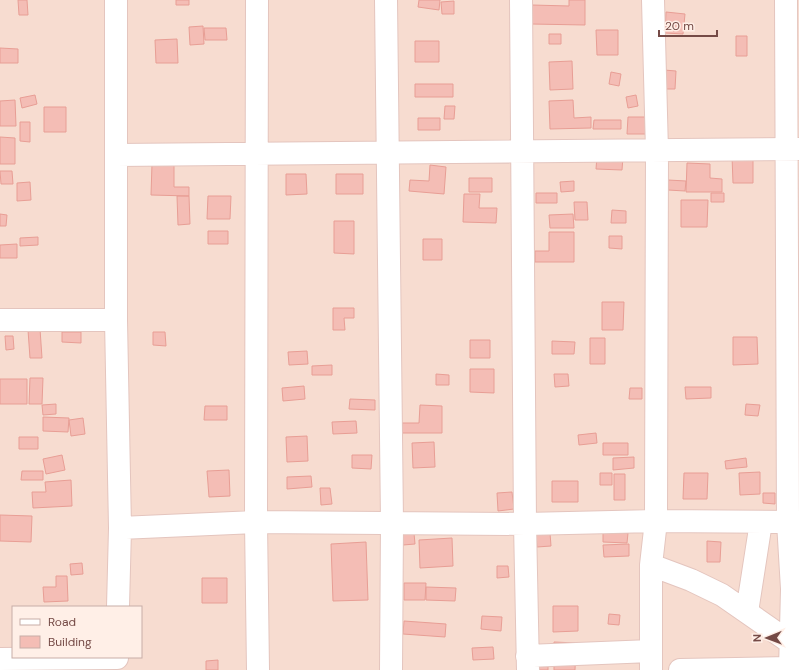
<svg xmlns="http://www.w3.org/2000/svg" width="799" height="670" font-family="'DM Sans',sans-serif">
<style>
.residential{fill:#f7dcd0;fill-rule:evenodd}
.building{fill:#f4bdb5;stroke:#e89e95}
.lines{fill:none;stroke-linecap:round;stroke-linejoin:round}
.street-casing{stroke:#e4c5be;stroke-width:24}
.street{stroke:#fff;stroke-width:22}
</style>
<rect width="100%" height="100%" fill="#fde9df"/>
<path class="residential" d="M0 0H799V670H0ZM13 607H141V657H13Z"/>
<path class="building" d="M18 0H27L28 15H19Z
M176 0H189V5H176Z
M419 0H440L439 10 418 7Z
M569 0H585V25L531 24 532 5 569 6Z
M454 1V14H442L441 2Z
M666 12 685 14 683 34 665 33Z
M203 26 204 44 190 45 189 27Z
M204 28H226L227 40H205Z
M596 30H618V55H597Z
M549 34H561V44H549Z
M736 36H747V56H736Z
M177 39 178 63H156L155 40Z
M415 41H439V62H415Z
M0 48 18 49V63H0Z
M572 61 573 89 550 90 549 62Z
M664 70 676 71 675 89H663Z
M611 72 621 74 619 86 609 84Z
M415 84H453V97H415Z
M35 95 37 104 22 108 20 98Z
M636 95 638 106 628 108 626 97Z
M15 100 16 126H0V101Z
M573 100 574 118 591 117V128L550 129 549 101Z
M445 106H455L454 119H444Z
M44 107H66V132H44Z
M628 117H650L649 134H627Z
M418 118H440V130H418Z
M594 120H621V129H593Z
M20 122H30V142L20 141Z
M0 137 15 138V164H0Z
M597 156 623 157 622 170 596 169Z
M732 156H753V183H733Z
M687 163 710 164V178L722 179V192H686Z
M152 164H174V187H189V196L151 195Z
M430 165 446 167 444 194 409 191 410 180 429 181Z
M0 171H12L13 184H1Z
M286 174H306L307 194 286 195Z
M336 174H363V194H336Z
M469 178H492V192H469Z
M668 180 686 181 685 191 668 190Z
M574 181V191L561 192 560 182Z
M30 182 31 200 17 201V183Z
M536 193H557V203H536Z
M711 193H724V202H711Z
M464 194H480L479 208H497L496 223 463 222Z
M177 196H189L190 224 178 225Z
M208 196H231L230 219H207Z
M681 200H708L707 227H681Z
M574 202H587L588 220H575Z
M612 210 626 211V223H611Z
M0 214 7 215 6 226H0Z
M573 214 574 228H550L549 215Z
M334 221H354V254L334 253Z
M208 231H228V244H208Z
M549 232H574V262H535V251H549Z
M609 236H622V249L609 248Z
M38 237V245L20 246V238Z
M423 239H442V260H423Z
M17 244V258H0V245Z
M602 302H624L623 330H602Z
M333 308H354V318H344L345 330H333Z
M40 329 42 358H30L28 330Z
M62 332H81V343L62 342Z
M153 332H165L166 346 153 345Z
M5 336H13L14 349 6 350Z
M733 337H757L758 364 733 365Z
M590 338H605V364H590Z
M470 340H490V358H470Z
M552 341 575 342 574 354H552Z
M307 351 308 364 289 365 288 352Z
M332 365V375H312V366Z
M470 369H494V393L470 392Z
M436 374 449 375V385H436Z
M554 374H568L569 386 555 387Z
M30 378H43L42 404H29Z
M0 379H27V404H0Z
M304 386 305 399 283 401 282 388Z
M685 387H711V398L686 399Z
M630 388H642V399H629Z
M350 399 375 400V410L349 409Z
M56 404V414L43 415 42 405Z
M746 404 760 405 758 416 745 415Z
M420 405 442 406V433H402V423H419Z
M205 406H227V420H204Z
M43 417 69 418 68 432 43 431Z
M83 418 85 434 71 436 69 420Z
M356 421 357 433 333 434 332 422Z
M596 433 597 443 579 445 578 435Z
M307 436 308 461 287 462 286 437Z
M19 437H38V449H19Z
M434 442 435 467 413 468 412 443Z
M603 443H628V455H603Z
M62 455 65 470 46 474 43 459Z
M352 455H372L371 469 352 468Z
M634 457V468L613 470V458Z
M746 458 747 467 726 469 725 461Z
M229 470 230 496 209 497 207 471Z
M22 471H43V480H21Z
M760 472V494L740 495 739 473Z
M600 473H612V485H600Z
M684 473H708L707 499H683Z
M614 474H625V500H614Z
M311 476 312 487 287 489V477Z
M71 480 72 506 33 508 32 492H46L45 482Z
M552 481H578V502H552Z
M320 488H330L332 504 321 505Z
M512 492 514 509 498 511 497 493Z
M763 493H775V504L763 503Z
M0 515 32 516 31 542 0 541Z
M603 532 628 533 627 543 603 542Z
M414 533 415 544 403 545 402 534Z
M550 533 551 546 537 547 536 534Z
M452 538 453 566 420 568 419 540Z
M707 541 721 542 720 562H707Z
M366 542 368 600 333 601 331 544Z
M629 544V556L604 557 603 545Z
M82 563 83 574 71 575 70 564Z
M497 566H508L509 577 497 578Z
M56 576H67L68 601 44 602 43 587H56Z
M202 578H227V603H202Z
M404 583H426L425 600H404Z
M426 587 456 588 455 601 426 600Z
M553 606H578V631L553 632Z
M609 614 620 615 619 625 608 624Z
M482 616 502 617 501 631 481 629Z
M404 621 446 624 445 637 403 634Z
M554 642 576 643 575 670H554Z
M493 647 494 659 473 660 472 648Z
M218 660V670H206V661Z
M536 661H548V670H535Z"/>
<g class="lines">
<g class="street-casing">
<path id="street" d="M116 0V320L120 528 118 607
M257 0 256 522 258 670
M386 0 392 523 391 670
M521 0 525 524 528 670
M786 0 788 522 792 589 790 670
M116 155 799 149
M0 320H116
M120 528 256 522 525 524 656 521 799 522
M651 565 691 580 722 595 791 643
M747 612 761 522
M527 656 651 651
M0 659 117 658
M651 670V565L656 521 657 151 653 0
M680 670 790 668"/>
</g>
<use href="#street" class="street"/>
</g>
<rect x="12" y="606" width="130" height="52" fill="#ffefe7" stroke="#c8ada7"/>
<rect x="20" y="619" width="20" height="6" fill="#ffffff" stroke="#c8ada7"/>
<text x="48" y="626" font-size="12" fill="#754a46">Road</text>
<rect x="20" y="636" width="20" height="12" fill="#f4bdb5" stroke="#c8ada7"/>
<text x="48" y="646" font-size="12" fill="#754a46">Building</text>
<g transform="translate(767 638) rotate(269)" stroke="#ffefe7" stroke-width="3" paint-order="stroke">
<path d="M0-3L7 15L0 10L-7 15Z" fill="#754a46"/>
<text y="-6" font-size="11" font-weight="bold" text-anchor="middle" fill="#754a46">N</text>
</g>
<path d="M659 30v6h58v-6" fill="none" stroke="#754a46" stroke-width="2"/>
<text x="665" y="30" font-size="12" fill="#754a46" stroke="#ffefe7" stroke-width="3" paint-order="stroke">20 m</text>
</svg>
